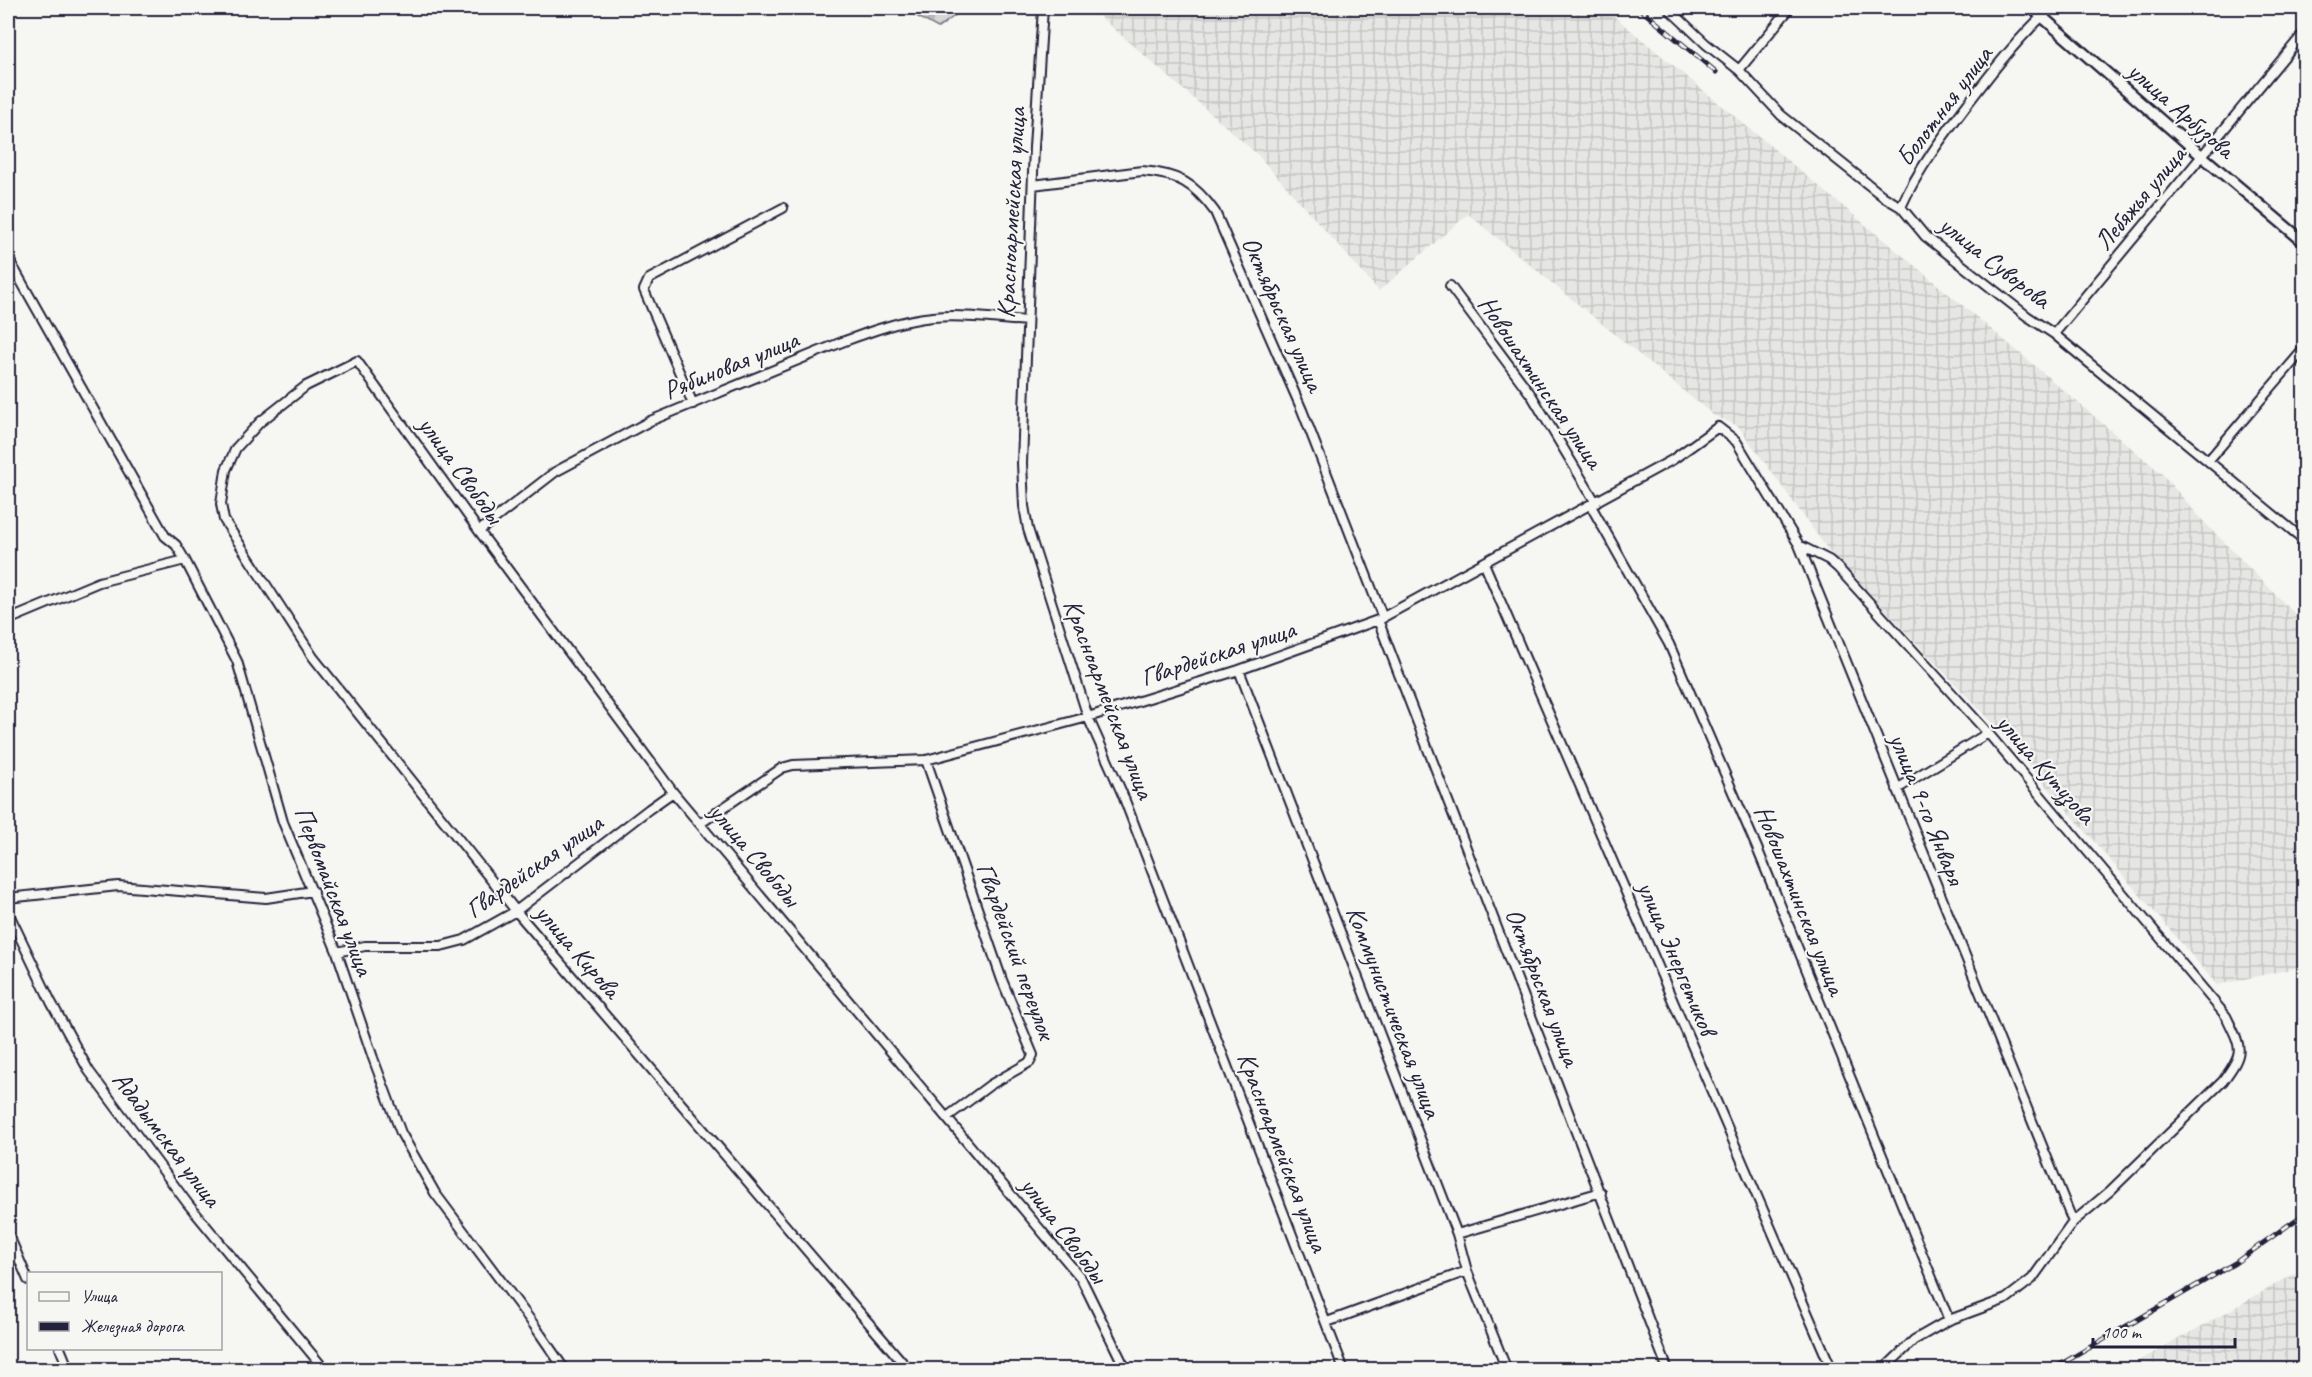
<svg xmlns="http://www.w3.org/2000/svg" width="2312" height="1377" font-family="Caveat,sans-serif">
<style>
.industrial{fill:url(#industrial-grid)}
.cemetery{fill:url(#cemetery-stones);stroke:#7c7c89;stroke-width:1.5}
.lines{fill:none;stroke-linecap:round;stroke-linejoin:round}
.minor-casing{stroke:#22223b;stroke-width:12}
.tertiary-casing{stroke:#22223b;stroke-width:14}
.minor{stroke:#f6f6f2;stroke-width:8}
.tertiary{stroke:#f6f6f2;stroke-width:9}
.rail-casing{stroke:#22223b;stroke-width:5}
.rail{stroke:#f6f6f2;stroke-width:3;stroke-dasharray:9;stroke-linecap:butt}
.labels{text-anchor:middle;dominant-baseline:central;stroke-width:4.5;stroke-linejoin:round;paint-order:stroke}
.street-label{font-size:26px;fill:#22223b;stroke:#f6f6f2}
</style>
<defs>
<pattern id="industrial-grid" width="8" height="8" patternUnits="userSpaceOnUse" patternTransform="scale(1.5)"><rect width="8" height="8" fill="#e6e6e4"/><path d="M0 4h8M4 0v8" fill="none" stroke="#c5c5c4"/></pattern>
<pattern id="cemetery-stones" width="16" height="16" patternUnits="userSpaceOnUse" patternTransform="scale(1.5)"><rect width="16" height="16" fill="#d7d7d7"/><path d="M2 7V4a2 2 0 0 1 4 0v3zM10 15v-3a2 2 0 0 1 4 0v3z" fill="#b8b8b9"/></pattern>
</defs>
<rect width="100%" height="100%" fill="#f6f6f2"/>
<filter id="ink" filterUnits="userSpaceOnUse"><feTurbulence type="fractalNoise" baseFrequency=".0167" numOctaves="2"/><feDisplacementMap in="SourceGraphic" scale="12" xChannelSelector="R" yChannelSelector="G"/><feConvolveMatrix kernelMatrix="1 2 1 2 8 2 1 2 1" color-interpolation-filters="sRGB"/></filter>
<g filter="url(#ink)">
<path class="industrial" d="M1090 8H1604L2021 354 2162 474 2203 521 2299 618 2304 644V966L2217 985 1996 727 1829 551 1738 426 1713 415 1468 214 1379 291 1257 154Z
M2304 1268V1369H2124L2229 1311Z"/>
<path class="cemetery" d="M902 8H965L938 28Z"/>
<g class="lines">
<g class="minor-casing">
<path id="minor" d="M1043 8 1034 147 1022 463 1024 506 1028 529 1088 717 1122 793 1344 1370
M1668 8 1706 44 1739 70 1781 115 1884 197 1901 207 1925 236 2027 316 2054 334 2304 540
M1739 70 1790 8
M1033 185 1142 171C1178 174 1194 183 1215 212L1302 410 1383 618
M1901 207C1918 169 1944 135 1969 102 1994 69 2020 36 2051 8
M8 258 165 536 176 545 185 560 237 661 283 822 337 952 373 1058 401 1133 435 1193 534 1325 565 1370
M1450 286 1532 396 1596 503
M2054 334 2304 33
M693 404 644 290 649 279 783 208
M2208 461 2304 349
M1591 506 1669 644 1757 848 1949 1320
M479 531 555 472 650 421 842 342C872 331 901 320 933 317 964 314 996 319 1027 321
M1799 545 1829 560 1838 568 1988 733 2226 1016C2242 1049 2245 1051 2223 1081L2110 1191 2073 1222 2032 1279 2006 1299 1949 1320 1914 1340 1883 1370
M1484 563 1832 1370
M8 620 99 582 185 560
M1378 620 1668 1370
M1239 670 1457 1234 1467 1271 1507 1370
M926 760 1002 980 1033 1055 1030 1062 990 1085 947 1117
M1897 789 1988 733
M701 823 782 768 793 765 926 760 1088 717 1239 670 1378 620 1672 460 1718 427 1736 441 1799 545 2073 1222
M8 898 118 886 266 898 313 891
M8 912 51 1002 89 1071 188 1204 325 1370
M337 952 365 946H441L464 940 516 911 649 809 673 792
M8 1233 28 1280
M1457 1234 1601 1192
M1327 1322 1467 1271
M60 1348 69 1370
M909 1370 516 911 313 657 224 520 221 504 226 470 236 448 260 422 306 386 357 361 479 531 673 792 1081 1278 1126 1370"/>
</g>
<g class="tertiary-casing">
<path id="tertiary" d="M2032 8 2202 156 2304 242"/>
</g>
<use href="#minor" class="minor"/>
<use href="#tertiary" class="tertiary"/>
<g class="rail-casing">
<path id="rail" d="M1639 8 1716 72
M2051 1370 2235 1263 2304 1214"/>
</g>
<use href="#rail" class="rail"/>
</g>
</g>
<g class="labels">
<g class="street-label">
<text transform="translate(1944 106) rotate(-53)">Болотная улица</text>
<text transform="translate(2181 110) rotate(41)">улица Арбузова</text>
<text transform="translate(2140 198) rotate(-50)">Лебяжья улица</text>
<text transform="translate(1011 213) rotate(-87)">Красноармейская улица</text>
<text transform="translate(1995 262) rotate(38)">улица Суворова</text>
<text transform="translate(1283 314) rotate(66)">Октябрьская улица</text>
<text transform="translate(731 365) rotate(-22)">Рябиновая улица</text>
<text transform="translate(1541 382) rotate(56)">Новошахтинская улица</text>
<text transform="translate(461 470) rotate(54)">улица Свободы</text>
<text transform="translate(1218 653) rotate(-18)">Гвардейская улица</text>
<text transform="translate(1109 699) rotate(69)">Красноармейская улица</text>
<text transform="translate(2046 769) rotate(49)">улица Кутузова</text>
<text transform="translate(1927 809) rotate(68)">улица 9-го Января</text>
<text transform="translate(755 855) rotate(50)">улица Свободы</text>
<text transform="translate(534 866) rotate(-35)">Гвардейская улица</text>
<text transform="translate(334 891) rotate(69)">Первомайская улица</text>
<text transform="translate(1800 900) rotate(68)">Новошахтинская улица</text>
<text transform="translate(578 951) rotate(49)">улица Кирова</text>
<text transform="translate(1016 951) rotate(70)">Гвардейский переулок</text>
<text transform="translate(1677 958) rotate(67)">улица Энергетиков</text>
<text transform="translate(1543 987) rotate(69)">Октябрьская улица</text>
<text transform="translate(1394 1012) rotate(69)">Коммунистическая улица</text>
<text transform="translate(167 1139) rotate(53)">Ададымская улица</text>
<text transform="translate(1283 1152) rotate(69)">Красноармейская улица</text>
<text transform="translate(1064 1230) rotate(53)">улица Свободы</text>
</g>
</g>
<rect width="2312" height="1377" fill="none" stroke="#f6f6f2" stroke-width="30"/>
<rect x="15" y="15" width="2282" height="1347" fill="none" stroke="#22223b" stroke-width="2" filter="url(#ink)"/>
<rect x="27" y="1272" width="195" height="78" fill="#f6f6f2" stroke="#a1a1a9" stroke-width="1.5"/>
<rect x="39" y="1292" width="30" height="9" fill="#f6f6f2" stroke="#a1a1a9" stroke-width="1.5"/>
<text x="81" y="1302" font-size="18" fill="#22223b">Улица</text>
<rect x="39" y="1322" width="30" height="9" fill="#22223b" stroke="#a1a1a9" stroke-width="1.5"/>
<text x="81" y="1332" font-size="18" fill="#22223b">Железная дорога</text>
<path d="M2093 1338v9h142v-9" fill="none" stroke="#22223b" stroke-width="3"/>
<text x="2102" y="1338" font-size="18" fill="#22223b" stroke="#f6f6f2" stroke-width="4.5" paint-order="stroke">100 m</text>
</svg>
